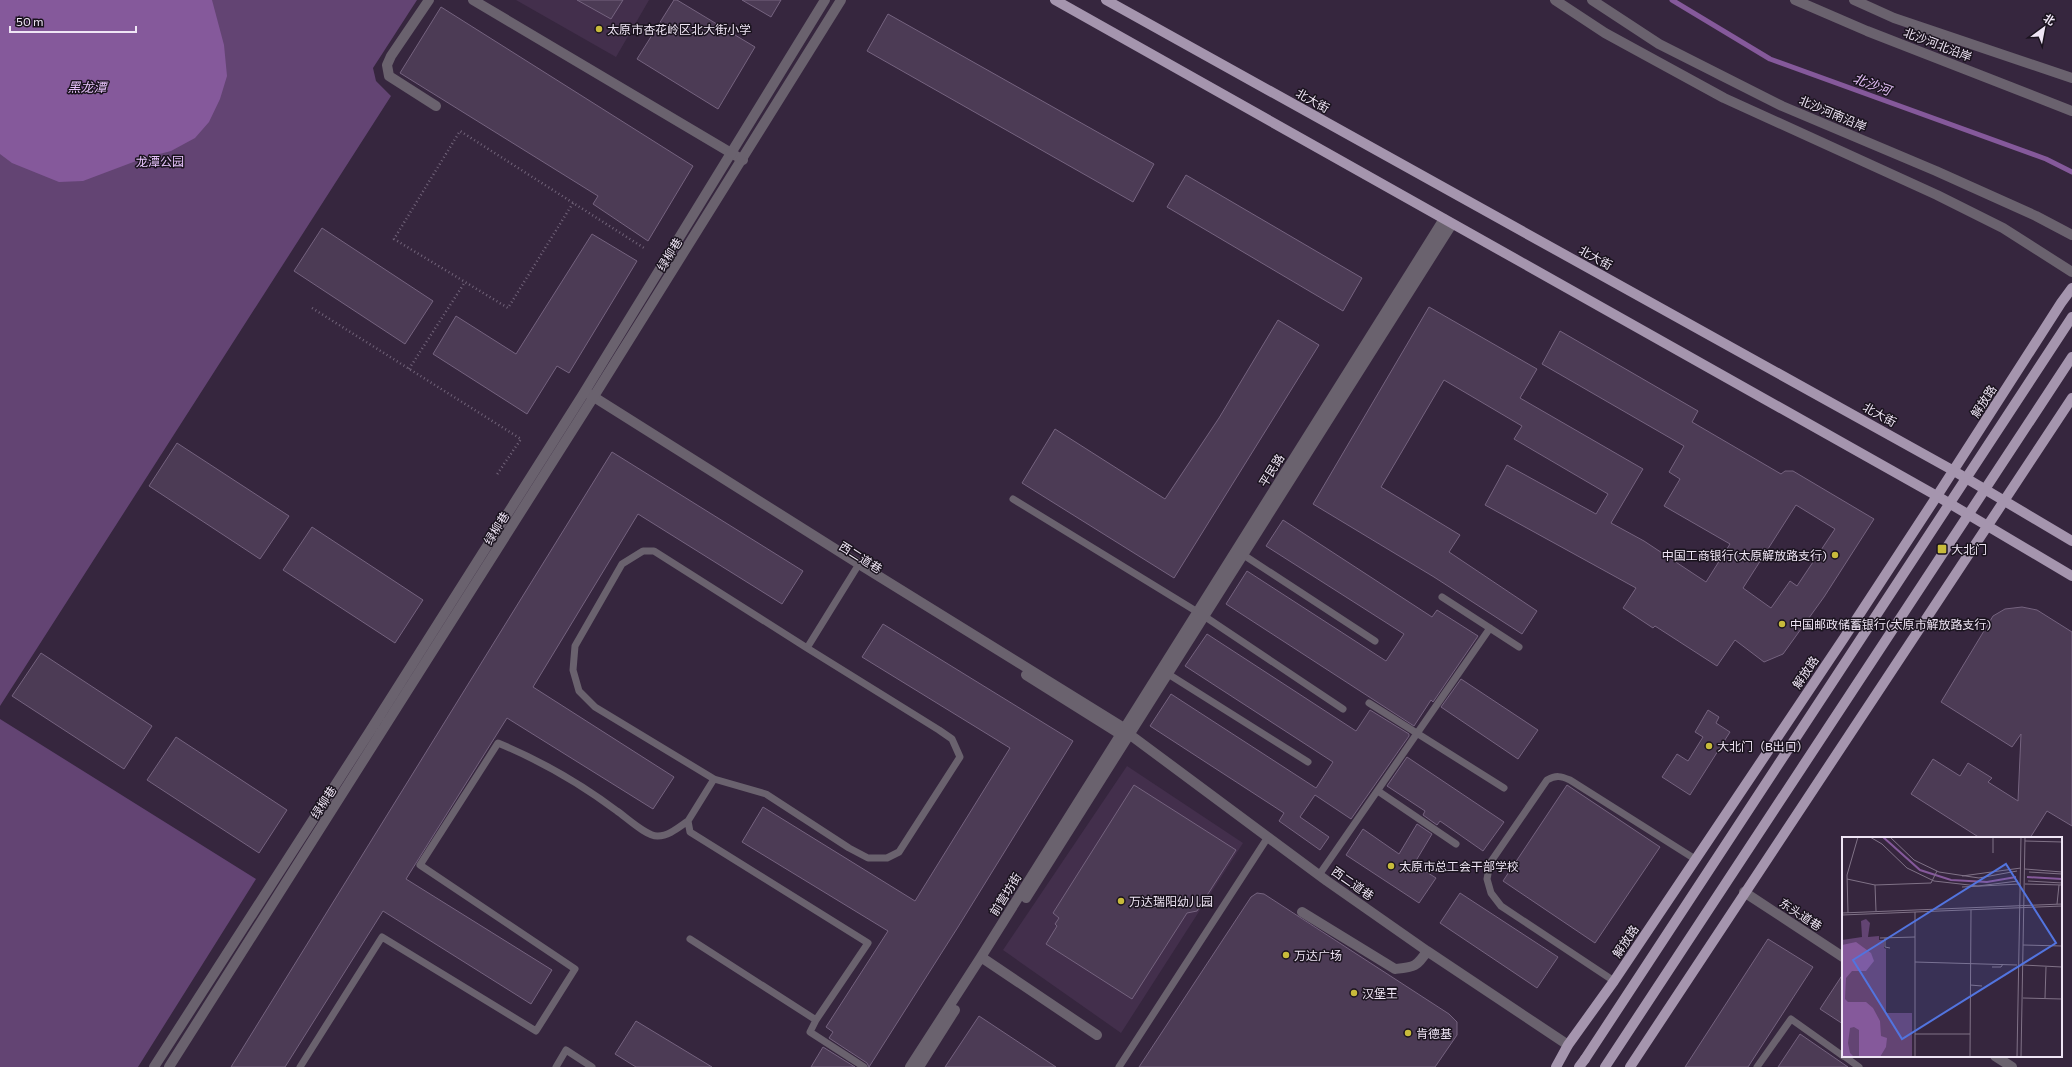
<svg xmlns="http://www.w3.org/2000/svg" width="2072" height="1067" font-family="Commissioner,'Noto Sans SC',sans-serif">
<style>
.built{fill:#432f4c}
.green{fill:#634473}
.water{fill:#85599b}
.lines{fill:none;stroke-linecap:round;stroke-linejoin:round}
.stream{stroke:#85599b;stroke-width:5}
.building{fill:#4c3b55;stroke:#75637f;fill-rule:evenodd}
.path{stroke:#72647a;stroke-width:2.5;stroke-dasharray:1 3;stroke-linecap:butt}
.service{stroke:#6a626e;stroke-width:7}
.minor{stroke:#6a626e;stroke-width:10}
.tertiary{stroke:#6a626e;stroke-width:10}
.primary{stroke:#a595ae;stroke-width:10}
.primary-bridge{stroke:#a595ae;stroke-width:10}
.poi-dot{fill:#c8bb3b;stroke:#1a131e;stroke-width:1.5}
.labels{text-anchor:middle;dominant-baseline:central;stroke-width:3;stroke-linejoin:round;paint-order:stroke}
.poi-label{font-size:12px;fill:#efe5f5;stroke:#1a131e;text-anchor:start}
.street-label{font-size:12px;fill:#efe5f5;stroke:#1a131e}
.park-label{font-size:12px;fill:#e7c3fb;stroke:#1a131e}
.water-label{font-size:13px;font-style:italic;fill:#e6c1f9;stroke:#1a131e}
.inset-river{fill:none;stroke:#85599b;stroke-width:2}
.inset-road{fill:none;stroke:#807287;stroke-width:1}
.view{fill:#5274df;fill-opacity:0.15;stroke:#5274df;stroke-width:2}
.inset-edge{fill:none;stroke:#efe5f5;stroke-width:2}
</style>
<rect width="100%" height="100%" fill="#36263e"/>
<path class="built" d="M516 0H649L616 57Z
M1127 766 1243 843 1121 1033 1003 950Z"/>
<path class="green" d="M0 0H417L373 68 376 81 391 96 0 706Z
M0 719 256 879 138 1067H0Z"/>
<path class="water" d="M0 0H212L224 45 227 76 220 99 209 122 195 138 171 151 144 158 83 181 59 182 12 163 0 154Z"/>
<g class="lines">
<path class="stream" d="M1672 0 1770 59 2046 159 2072 172"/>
</g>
<path class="building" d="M577 0H623L611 19Z
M674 0H677L755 47 718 109 637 59Z
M742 0H781L771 17Z
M441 7 693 166 648 241 593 204 598 196 400 73Z
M888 14 1154 164 1133 202 867 51Z
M1186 175 1362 278 1343 311 1167 207Z
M322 228 433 301 405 344 294 271Z
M592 234 637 261 569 373 557 366 527 414 433 354 456 316 516 354Z
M1429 307 1537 369 1520 398 1643 469 1611 523 1644 541 1706 582 1730 544 1664 506 1680 479 1669 472 1684 446 1542 364 1560 331 1698 411 1692 422 1781 474 1785 471H1793L1874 519 1824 597 1783 654 1764 662 1735 640 1717 666 1655 626 1653 628 1623 608 1636 588 1485 505 1507 465 1596 514 1608 494 1514 439 1522 426 1444 380 1381 487 1460 535 1449 552 1537 611 1522 634 1434 577 1313 504ZM1796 505 1835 529 1797 586 1790 581 1771 608 1743 588Z
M1278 320 1319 345 1174 578 1022 483 1055 429 1165 499 1219 418Z
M177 443 289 516 260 559 149 486Z
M612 452 803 571 782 604 638 514 533 687 674 777 653 809 507 718 406 879 552 970 531 1004 383 911 285 1067H231Z
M1283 520 1432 617 1437 610 1478 636 1433 702 1431 700 1414 726 1226 604 1247 571 1386 661 1404 634 1266 546Z
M312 527 423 600 395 643 283 570Z
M2022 607 2037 610 2072 632V826L2047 811 2030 838H1980L1911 794 1933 759 1960 776 1968 763 1992 778 1988 782 2018 801 2021 734 2012 747 1941 702 1993 616 2005 609Z
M883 624 1073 741 958 927 869 1067 867 1063 829 1038 833 1032 826 1027 888 931 742 842 763 807 915 901 1010 748 862 657Z
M1207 634 1356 731 1370 710 1409 734V736L1351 819 1315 795 1300 817 1329 837 1320 850 1279 821 1284 813 1150 726 1171 694 1316 788 1333 762 1185 666Z
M41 653 152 726 124 769 12 696Z
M1461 679 1538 730 1518 759 1441 707Z
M1708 710 1719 717 1716 723 1730 732 1690 795 1662 777 1677 754 1688 761 1703 737 1695 732Z
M176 737 287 810 259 853 147 780Z
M1407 757 1504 822 1483 851 1440 821 1437 825 1423 815 1425 811 1387 786Z
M1134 785 1236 850 1197 911 1187 913 1132 999 1046 944 1057 926 1055 924 1059 918 1053 913Z
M1567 785 1660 847 1595 943 1503 881Z
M1417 824 1432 834 1414 864 1436 878 1419 903 1346 855 1363 829 1399 854Z
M1257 893 1264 894 1449 1014 1457 1022V1035L1435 1067H1139L1251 897Z
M1460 893 1558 957 1537 988 1440 923Z
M1768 939 1813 967 1748 1067H1685Z
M1843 974V1024L1820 1009Z
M979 1016 1056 1067H945Z
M636 1021 712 1067H636L615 1054Z
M1800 1034 1848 1067H1778Z
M823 1047 855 1067H811Z"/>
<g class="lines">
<path class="path" d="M573 203 508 308 394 239 460 131 644 248
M312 308 521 439 496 476
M409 369 465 282"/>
<path class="service" d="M1013 499 1204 616 1343 709
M1239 552 1375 641
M1442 597 1519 647
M807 648 939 730 952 739 960 757 899 852 887 858H868L849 848 766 794 714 779 595 707 579 691 573 670 575 646 622 564 643 551H654L807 648 859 564
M1165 672 1308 762
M1369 703 1504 788
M714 779 688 821 690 832 868 943 816 1020 810 1032 864 1067
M1378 791 1456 844
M1319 875 1490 628
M690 939 816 1020
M1614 981 1501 906 1491 893 1487 879 1490 863 1547 780C1556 775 1561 776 1570 780L1695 859
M1844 1056 1859 1067
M300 1067 382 937 536 1031 575 969 420 865 498 743C539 760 581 784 617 811 626 817 647 837 658 836 669 836 679 827 688 821
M556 1067 566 1050 592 1067
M1119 1067 1268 837
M1757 1067 1791 1019 1843 1056"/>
<path class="minor" d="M429 0 391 56 387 65 389 76 436 106
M473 0 743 160
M586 392 859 564 1124 728 1129 734 1327 881 1427 951 1568 1045
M1026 675 1120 734H1125
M1744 892 1843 957
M1026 898 1452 224
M1302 912 1395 969C1414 967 1417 967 1427 951
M981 957 1097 1035
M1995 1056 2012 1067
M910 1067 981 957 1444 219
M919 1067 955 1010"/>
<path class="tertiary" d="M1555 0 1605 33 1724 98 1937 195 2003 228 2072 272
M1592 0 1659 44 1782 106 1936 171 2036 216 2072 235
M1795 0 1867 31 2072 111
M1854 0 1894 18 2072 78
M154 1067 370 731 582 396 825 0
M169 1067 591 401 841 0"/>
<path class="primary" d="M1055 0 1937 496 2072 576
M1106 0 1954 471 2072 541
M1556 1067 1568 1045 1614 981 1844 638 1937 496 2061 303 2072 288
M1579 1067 1585 1059
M1630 1067 2072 398"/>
<path class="primary-bridge" d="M1585 1059 2072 317
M1605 1067 2072 357"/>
</g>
<g class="poi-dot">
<circle cx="599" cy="29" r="4"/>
<rect x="1937" y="544" width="10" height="10" rx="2"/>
<circle cx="1835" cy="555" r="4"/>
<circle cx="1782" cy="624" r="4"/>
<circle cx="1709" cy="746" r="4"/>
<circle cx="1391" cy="866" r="4"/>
<circle cx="1121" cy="901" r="4"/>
<circle cx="1286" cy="955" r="4"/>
<circle cx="1354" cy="993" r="4"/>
<circle cx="1408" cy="1033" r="4"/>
</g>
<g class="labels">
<g class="poi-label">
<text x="607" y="29">太原市杏花岭区北大街小学</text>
<text x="1951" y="549">大北门</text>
<text x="1827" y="555" text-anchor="end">中国工商银行(太原解放路支行)</text>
<text x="1790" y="624">中国邮政储蓄银行(太原市解放路支行)</text>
<text x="1717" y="746">大北门（B出口）</text>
<text x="1399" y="866">太原市总工会干部学校</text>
<text x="1129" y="901">万达瑞阳幼儿园</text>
<text x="1294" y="955">万达广场</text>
<text x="1362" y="993">汉堡王</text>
<text x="1416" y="1033">肯德基</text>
</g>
<g class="street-label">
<text transform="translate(1938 44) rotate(21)">北沙河北沿岸</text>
<text transform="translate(1313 100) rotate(29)">北大街</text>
<text transform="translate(1833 113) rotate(23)">北沙河南沿岸</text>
<text transform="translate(669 254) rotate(-58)">绿柳巷</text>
<text transform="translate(1596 257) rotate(29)">北大街</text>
<text transform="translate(1983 401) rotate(-57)">解放路</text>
<text transform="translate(1880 414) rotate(29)">北大街</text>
<text transform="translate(1271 470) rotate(-58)">平民路</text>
<text transform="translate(496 528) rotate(-58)">绿柳巷</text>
<text transform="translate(861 557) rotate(32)">西二道巷</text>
<text transform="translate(1805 672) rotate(-56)">解放路</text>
<text transform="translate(323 802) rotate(-57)">绿柳巷</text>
<text transform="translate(1353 883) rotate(35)">西二道巷</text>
<text transform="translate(1005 894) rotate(-58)">前营坊街</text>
<text transform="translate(1801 914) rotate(33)">东头道巷</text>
<text transform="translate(1625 941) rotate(-56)">解放路</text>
</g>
<g class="park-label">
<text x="160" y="161">龙潭公园</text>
</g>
<g class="water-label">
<text transform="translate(1872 84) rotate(20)">北沙河</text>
<text x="87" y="87">黑龙潭</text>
</g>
</g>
<g transform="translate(1842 837)">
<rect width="220" height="220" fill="#36263e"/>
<path d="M24 82 28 86 26 100 37 99V103H42V111L44 112V176H70V220H0V103L20 100 19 84Z" fill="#634473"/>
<path d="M14 105 29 116 32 124 24 134H10L4 141 3 162 6 165H24L31 171 38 184 39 199 45 201 44 210 38 220H17V193L12 190 8 191 6 206 8 216 12 220H0V108Z" fill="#85599b"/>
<path class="inset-river" d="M41 0 78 33 109 43 145 45 174 40M185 40 220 42"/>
<path class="inset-road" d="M28 0 40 7 65 31 92 44 136 49 176 44M48 0 72 23 97 35 137 41 175 34M151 0V16M183 4 220 5M183 32 220 35M187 35 220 37M120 39 179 31M5 42 33 48 89 46 95 34M186 44 220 46M183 47 220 48M33 48 34 74M120 50 178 47M215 67 217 48M0 76 220 67M6 76 5 38 16 0M0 78 220 69M38 101 73 100M43 101V110L48 111M181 108 220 109M73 125 175 128M181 128 220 130M150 130H159L161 127M128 148 140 149M181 161 220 162M203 161 204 130M73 197H128M73 220V75M128 220 129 73M175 220 179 0M179 220 183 0"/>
<path class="view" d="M164 27 214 106 60 202 11 123Z"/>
<rect width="220" height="220" class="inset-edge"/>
</g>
<g transform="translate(2044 28) rotate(32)" stroke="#1a131e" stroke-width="3" paint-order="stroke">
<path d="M0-3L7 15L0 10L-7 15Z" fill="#efe5f5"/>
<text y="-6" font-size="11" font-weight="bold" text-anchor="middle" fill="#efe5f5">北</text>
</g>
<path d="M10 26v6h126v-6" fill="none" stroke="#efe5f5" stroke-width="2"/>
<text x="16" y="26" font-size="12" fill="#efe5f5" stroke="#1a131e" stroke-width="3" paint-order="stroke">50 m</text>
</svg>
